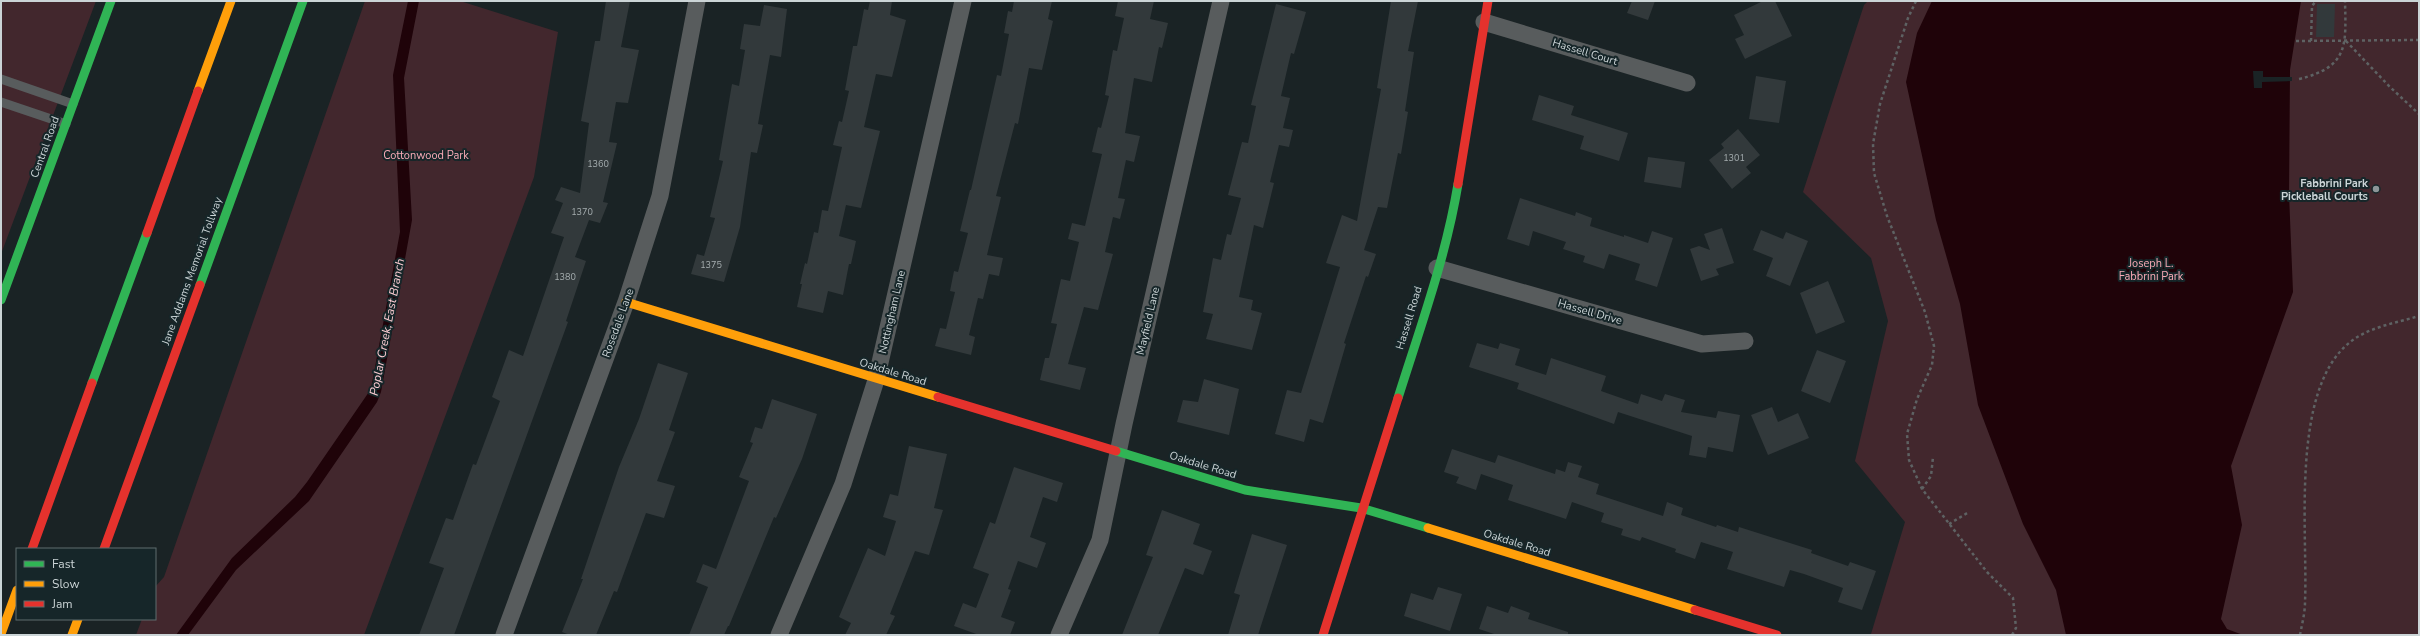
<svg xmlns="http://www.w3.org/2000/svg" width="2420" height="636" font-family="'Nunito Sans',sans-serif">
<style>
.green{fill:#42272d}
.water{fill:#1f0309}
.pier{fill:#1a2325}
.building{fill:#32393b}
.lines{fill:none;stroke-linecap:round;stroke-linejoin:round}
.path{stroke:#5e6263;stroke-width:2.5;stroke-dasharray:3 3;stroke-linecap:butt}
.lane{stroke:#585c5d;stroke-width:9}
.street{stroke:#585c5d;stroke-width:17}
.fast{stroke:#30b455;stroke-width:9}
.slow{stroke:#ff9f0a;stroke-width:9}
.jam{stroke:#e5322d;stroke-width:9}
.poi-dot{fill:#8d9698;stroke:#162629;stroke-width:1.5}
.labels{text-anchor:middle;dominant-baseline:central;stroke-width:4;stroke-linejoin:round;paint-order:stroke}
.number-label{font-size:9px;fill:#a5adaf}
.street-label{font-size:11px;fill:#cbd4d6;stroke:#162629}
.park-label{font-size:11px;fill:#f8aab6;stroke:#162629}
.poi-label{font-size:11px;font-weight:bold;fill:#cbd4d6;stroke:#162629;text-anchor:end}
.water-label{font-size:12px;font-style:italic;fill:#feced4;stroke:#162629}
</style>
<rect width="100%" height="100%" fill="#1a2325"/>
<path class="green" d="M1 1H96L1 254Z
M365 1H460L558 32 534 177 364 635H136L142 619H155V587L164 577Z
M1868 1H2419V635L1871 634 1905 522 1855 461 1888 321 1871 258 1803 192 1864 5Z"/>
<path class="water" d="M408 1H419L404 78 412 220 381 392 377 402 309 501 236 570 188 635H176L232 558 295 497 307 482 371 389 400 232 393 75Z
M1932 1H2301L2290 70 2289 194 2293 292 2231 466 2242 525 2221 619 2227 629 2243 635H2066L2056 590 2023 524 1978 405 1960 304 1936 220 1906 82 1917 33Z"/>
<path class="pier" d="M2253 71H2263V77H2292V81L2262 82V88H2254Z"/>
<path class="building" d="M606 1H630L621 47 639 50 628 103 616 102 609 142 617 143 603 202 608 203 600 223 589 220 575 257 586 261 566 321 568 322 454 635H419L444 568 429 563 446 518 453 520 473 464 476 465 500 401 492 397 509 350 523 356 564 237 551 233 563 203 555 200 561 187 580 193 589 123 581 121 595 41H600Z
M870 1H892L890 15 906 20 892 77 876 74 864 127 880 131 861 208 846 205 839 236 856 241 851 264H849L843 295 828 291 823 313 797 307 802 284H800L805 263 807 264 814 232 818 233 822 210 828 211 842 147 833 145 839 121 842 122 849 91 845 90 853 46H857L864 9 868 10Z
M1014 1H1052L1048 19 1053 21 1042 70 1029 68 1018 124 1015 123 996 196 1001 197 987 255 1003 258 999 276 989 274 983 299 978 298 969 335 975 337 971 355 935 346 940 328 946 329 955 292 950 291 954 271 958 272 968 233 960 231 970 190H971L997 75 1001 76 1009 34 1004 33 1008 11 1012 12Z
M1118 1H1154L1150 19 1168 23 1162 48 1159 47 1152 82 1134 78 1125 133 1140 136 1134 162 1126 160 1118 198 1125 199 1120 219 1113 217 1105 252 1113 254 1098 310 1084 307 1068 364 1086 368 1080 390 1040 380 1045 358H1049L1057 324 1051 323 1061 279 1070 281 1079 242 1068 239 1072 223 1085 226 1102 154 1092 152 1098 127 1101 128 1109 96 1105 95 1113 50 1117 51 1124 18 1115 16Z
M1391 1H1418L1408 51 1414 52 1405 111 1408 112 1401 154 1398 153 1387 208 1378 207 1364 250 1376 254 1368 277 1366 276 1344 343 1346 344 1323 423 1310 419 1304 442 1275 434 1287 390 1301 393 1340 267 1326 263 1342 215 1357 221 1381 89 1377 88Z
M1632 1H1655L1648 20 1627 13Z
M1763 1H1775L1792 36 1745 59 1735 39 1744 35 1734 15Z
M1276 4 1306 12 1294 54 1291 53 1281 96 1290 98 1283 128 1293 130 1289 147 1279 145 1270 182 1274 183 1263 228 1254 225 1239 297 1253 300 1251 310 1262 313 1252 350 1206 339 1213 314 1203 312 1213 258 1221 260 1227 234 1231 235 1241 198 1228 195 1242 142 1248 143 1256 106 1251 105Z
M2317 4H2335L2334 37H2316Z
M764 5 787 9 781 57 770 55 758 124 763 125 757 153 751 152 740 227 724 282 691 274 697 254 704 256 715 218 710 217 723 161 719 160 732 84 739 86 745 50 740 49 744 24 760 26Z
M1756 76 1786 81 1779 123 1749 119Z
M1539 95 1574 106 1571 115 1628 133 1619 161 1580 149 1584 136 1532 120Z
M1738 129 1760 155 1746 167 1751 173 1732 189 1709 160 1724 148 1721 144Z
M1648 157 1685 162 1681 188 1644 182Z
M1520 198 1575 216 1576 212 1592 218 1590 226 1624 237V235L1648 243 1652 231 1673 238 1657 287 1635 280 1640 264 1609 254 1604 269 1583 262 1585 256 1563 249 1566 242 1533 231 1529 246 1507 239Z
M1722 228 1734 263 1716 269 1719 275 1701 281 1690 249 1699 246 1710 250 1704 234Z
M1761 230 1783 239 1786 232 1808 241 1790 286 1766 276 1773 258 1753 250Z
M1828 281 1845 322 1816 334 1800 293Z
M1477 343 1498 349 1500 343 1520 349 1515 365 1546 375 1551 358 1606 376 1601 391 1638 404 1641 394 1662 401 1665 394 1685 400 1681 412 1716 418 1718 411 1740 415 1733 452 1708 447 1706 458 1689 455 1692 436 1618 412 1614 424 1517 389 1519 383 1469 367Z
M1817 350 1846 361 1830 403 1801 391Z
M658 363 688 373 669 430 675 432 657 481 675 486 664 518 646 513 617 592 614 591 596 635H570L562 632 583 579H581L619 467 639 419Z
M1204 379 1239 389 1229 435 1177 422 1183 400 1198 402Z
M772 399 817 414 802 459 776 518 774 517 729 626H728L724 635H689L708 587 696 582 703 564 716 569 749 481 739 477 753 443 750 442 755 427 762 429Z
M1772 407 1778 422 1798 413 1809 438 1768 455 1751 415Z
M909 446 947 454 934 508 943 510 929 555 915 551 890 614 895 616 886 635H845L851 623 839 617 868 548 885 556 896 521 883 517 890 494 898 496Z
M1452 449 1495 463 1498 455 1555 474 1556 469 1565 472 1568 462 1582 466 1578 477 1599 484 1596 494 1663 516 1667 502 1683 508 1681 515 1716 527 1717 525 1738 532 1739 527 1812 550 1811 553 1848 566 1850 562 1876 571 1862 610 1838 602 1843 588 1804 574 1790 570 1784 587 1727 569 1733 552 1701 542 1695 559 1675 552 1676 549 1642 537 1640 541 1621 535 1623 529 1601 522 1604 513 1572 502 1566 519 1508 500 1513 485 1481 474 1476 490 1456 483 1459 477 1444 472Z
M1014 467 1063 483 1057 502 1043 497 1030 537 1046 543 1037 568 1018 561 1008 589 1011 590 1001 617 1015 622 1010 635H979L954 626 963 603 976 608 989 574 973 568 990 522 995 524Z
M1162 510 1200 524 1193 544 1212 551 1203 575 1185 568 1158 635H1122L1153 557 1146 555Z
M1252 534 1287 545 1258 635H1228L1240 595 1234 593Z
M1438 587 1462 594 1450 631 1404 616 1411 593 1433 600Z
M1487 606 1508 613 1511 606 1530 613 1528 619 1568 632V635H1497L1479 629Z"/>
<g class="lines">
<path class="path" d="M1916 1 1908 18 1880 104 1873 144 1874 173 1887 216 1925 312 1934 346 1932 365 1917 399 1907 434 1909 460 1922 489 1987 572 2013 598 2016 628 2012 635
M2296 41 2419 40
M2311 41 2312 6 2316 1
M2346 41 2390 87 2419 114
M2299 79C2349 67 2346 45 2345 1
M1922 489 1931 476 1933 457
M1949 524 1969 512
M2300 635C2302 624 2305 613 2305 602 2308 533 2290 391 2349 343 2368 327 2396 323 2419 316"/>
<path class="lane" d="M1 79 73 104
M1 102 66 124"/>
<path class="street" d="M1484 22 1687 83
M1437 268 1702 344 1745 341
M504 635 626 302 660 196 697 1
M779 635 843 484 876 380 963 1
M1059 635 1100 540 1124 424 1221 1"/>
<path class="fast" d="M200 285 303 1
M1 300 111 1
M92 383 147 233
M1398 398C1420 328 1446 257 1458 184
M1116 451 1245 490 1361 508 1428 528"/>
<path class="slow" d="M198 91 231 1
M626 302 938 397
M1428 528 1695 610
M1 634 17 590
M72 635 78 619"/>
<path class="jam" d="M1458 184 1488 1
M147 233 198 91
M938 397 1116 451
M32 549 92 383
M104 549 200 285
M1695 610 1777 635
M1323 635 1398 398"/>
</g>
<circle class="poi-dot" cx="2376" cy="189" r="4"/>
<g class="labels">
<g class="number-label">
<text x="1734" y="158">1301</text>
<text x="598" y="164">1360</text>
<text x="582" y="212">1370</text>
<text x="711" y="265">1375</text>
<text x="565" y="277">1380</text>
</g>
<g class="street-label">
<text transform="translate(1585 52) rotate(17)">Hassell Court</text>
<text transform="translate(45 147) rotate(-70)">Central Road</text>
<text transform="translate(192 271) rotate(-70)">Jane Addams Memorial Tollway</text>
<text transform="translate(892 312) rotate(-77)">Nottingham Lane</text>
<text transform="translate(1590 312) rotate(16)">Hassell Drive</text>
<text transform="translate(1409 318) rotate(-73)">Hassell Road</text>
<text transform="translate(1148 321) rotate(-77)">Mayfield Lane</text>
<text transform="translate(618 323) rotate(-70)">Rosedale Lane</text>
<text transform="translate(893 372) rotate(17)">Oakdale Road</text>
<text transform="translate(1203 465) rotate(17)">Oakdale Road</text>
<text transform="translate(1517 543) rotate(17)">Oakdale Road</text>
</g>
<g class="park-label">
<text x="426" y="155">Cottonwood Park</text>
<text x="2151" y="263">Joseph L.<tspan x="2151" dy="13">Fabbrini Park</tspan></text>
</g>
<g class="poi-label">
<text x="2368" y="183">Fabbrini Park<tspan x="2368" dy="13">Pickleball Courts</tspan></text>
</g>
<g class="water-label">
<text transform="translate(387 327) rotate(-79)">Poplar Creek, East Branch</text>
</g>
</g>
<rect width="2420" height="636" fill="none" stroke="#cbd4d6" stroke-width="4"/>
<rect x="16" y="548" width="140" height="72" fill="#162629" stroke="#5e6c6e"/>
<rect x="24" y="561" width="20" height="6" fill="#30b455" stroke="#5e6c6e"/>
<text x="52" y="568" font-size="12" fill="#cbd4d6">Fast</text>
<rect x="24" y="581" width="20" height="6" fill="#ff9f0a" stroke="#5e6c6e"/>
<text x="52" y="588" font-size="12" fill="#cbd4d6">Slow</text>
<rect x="24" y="601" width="20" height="6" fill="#e5322d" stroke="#5e6c6e"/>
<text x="52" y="608" font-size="12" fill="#cbd4d6">Jam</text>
</svg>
